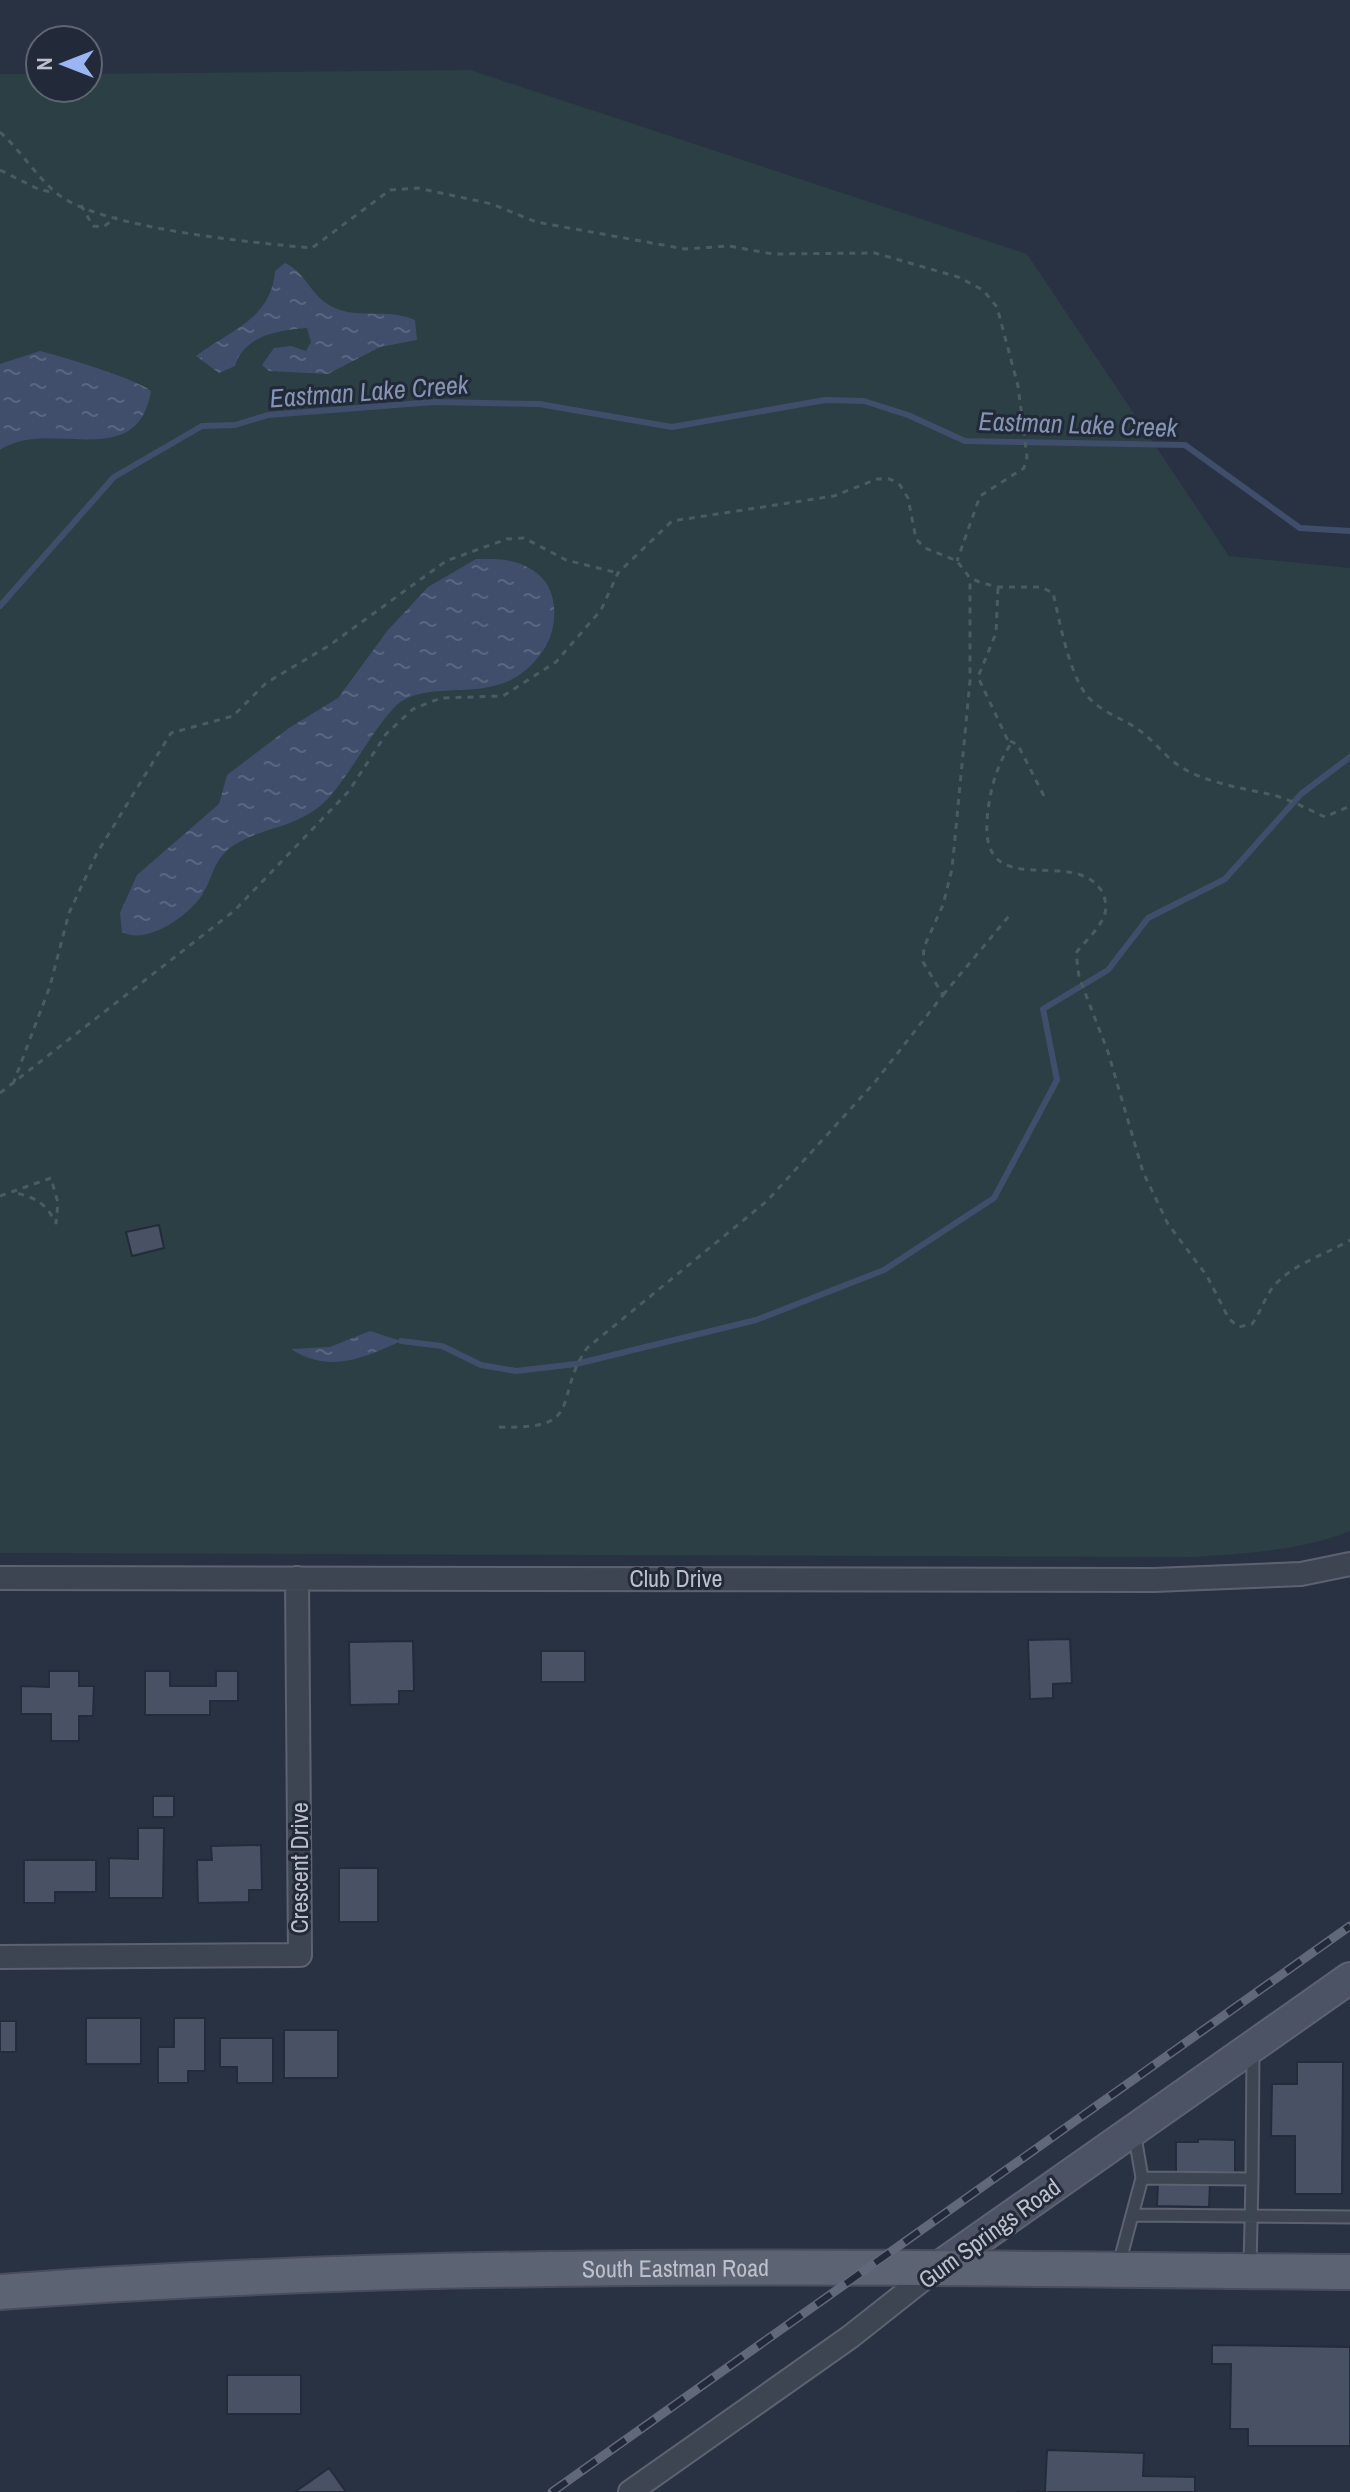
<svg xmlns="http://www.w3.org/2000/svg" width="1350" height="2492" font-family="'Archivo Narrow',sans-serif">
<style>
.grass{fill:#2b3f44}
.water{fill:url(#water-ripples)}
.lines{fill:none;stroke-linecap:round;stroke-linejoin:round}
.stream{stroke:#404e6b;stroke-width:6}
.building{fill:#495264;stroke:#242b3a;stroke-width:2}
.lane-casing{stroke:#5c6270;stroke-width:15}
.street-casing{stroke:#5c6270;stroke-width:26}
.secondary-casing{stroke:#5c6270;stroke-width:34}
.primary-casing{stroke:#474d5c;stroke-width:38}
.path{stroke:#4a5c60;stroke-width:3;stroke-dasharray:6 6;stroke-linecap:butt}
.lane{stroke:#3d4552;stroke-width:11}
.street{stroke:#3d4552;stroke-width:22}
.secondary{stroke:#4c5365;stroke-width:30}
.primary{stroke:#5c6372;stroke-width:34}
.rail-casing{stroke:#606879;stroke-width:9}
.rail{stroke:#222938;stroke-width:6;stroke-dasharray:18;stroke-linecap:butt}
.labels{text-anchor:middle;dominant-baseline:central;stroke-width:6;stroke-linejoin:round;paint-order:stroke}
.street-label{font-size:24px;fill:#bbc0cc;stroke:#222938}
.water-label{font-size:26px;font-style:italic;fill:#8494b2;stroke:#222938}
</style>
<defs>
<pattern id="water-ripples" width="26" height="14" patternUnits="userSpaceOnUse" patternTransform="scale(2)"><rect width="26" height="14" fill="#404e6b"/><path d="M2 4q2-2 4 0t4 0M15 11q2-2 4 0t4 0" fill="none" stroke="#5a667f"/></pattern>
</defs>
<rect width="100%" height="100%" fill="#293243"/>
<path class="grass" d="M470 70 1027 254 1229 556 1350 568V1531C1300 1551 1248 1553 1195 1557L0 1553V74H40V88H88V74Z"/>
<path class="water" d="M285 263C307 273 311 298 335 308 359 319 389 308 415 320L417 340 380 347 328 374 269 371 262 365 274 348 291 346 306 351 311 342 307 328C279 330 244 335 235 366L219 373 196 356C230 330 271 320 275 271Z
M40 351C61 356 139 380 151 391 137 475 49 416 0 450V364Z
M476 559C498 559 515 558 534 571 547 580 552 591 554 606 556 627 549 646 535 661 492 711 425 672 392 710 368 736 344 787 319 807 289 829 262 828 236 844 211 859 214 879 200 898 185 918 146 945 122 932L120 913 137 875 219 804 227 775 289 728 338 698 388 630 428 587Z
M370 1331 401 1341C364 1358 329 1374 291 1349L330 1347Z"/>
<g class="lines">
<path class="stream" d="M0 606 114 477 202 426 235 425 268 415 434 402 539 404 672 427 825 400 864 401 908 415 965 441 1185 445 1300 528 1350 531
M401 1341 442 1346 481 1365 516 1371 576 1364 756 1320 884 1270 994 1198 1057 1080 1043 1009 1108 970 1148 918 1225 879 1301 794 1350 757"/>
</g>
<path class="building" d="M159 1225 164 1248 132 1256 126 1232Z
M1070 1639 1072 1683 1053 1684V1698L1030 1699 1028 1640Z
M413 1641 414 1691H399V1704L350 1705 349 1642Z
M541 1651H585V1682H541Z
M49 1671H79V1686H94L93 1716H79V1741H51V1714H21V1686L49 1687Z
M145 1671H170V1686H216V1671H238V1701H210V1715H145Z
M153 1796H174V1817H153Z
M138 1828H164L163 1898H109V1858L138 1859Z
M261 1845 262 1890H249V1902L198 1903 197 1860H212L211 1846Z
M24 1860H96V1892H55V1903H24Z
M339 1868H378V1922H339Z
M86 2018H141V2064H86Z
M174 2018H205V2071H188V2083H158V2047H174Z
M0 2021H16V2052H0Z
M284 2030H338V2078H284Z
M220 2038H273V2083H237V2067H220Z
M1297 2062H1343L1342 2194H1295V2136H1271L1272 2084H1297Z
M1198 2139 1235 2140V2173L1176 2172V2142H1198Z
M1158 2181 1210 2182 1209 2207 1157 2206Z
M1212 2345 1350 2347V2446H1248V2429H1230L1231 2364H1212Z
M227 2375H301V2414H227Z
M1047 2450 1144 2453 1143 2476 1195 2477V2492H1017L1045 2491Z
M329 2468 346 2492H295Z"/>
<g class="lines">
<g class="lane-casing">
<path id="lane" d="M1134 2131 1142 2178
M1252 2179 1253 2051
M1132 2215 1350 2217
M1119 2264 1142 2178 1252 2179 1250 2266"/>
</g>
<g class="street-casing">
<path id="street" d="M0 1578 1154 1580 1301 1574 1350 1564
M0 1957 300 1955 297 1578
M630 2492 850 2337 936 2269"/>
</g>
<g class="secondary-casing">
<path id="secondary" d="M936 2269 1350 1978"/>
</g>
<g class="primary-casing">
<g id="primary">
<path id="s1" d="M0 2292C449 2258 900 2268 1350 2272"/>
</g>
</g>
<path class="path" d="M0 132C20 150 34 173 54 191 93 228 256 243 312 248L390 190 418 188 492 204 536 222 685 249 729 246 773 254 875 253 958 277 983 290 997 307 1018 386 1027 457 1024 468 980 496 957 561
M0 170 38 189 55 193
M81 205 93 226 103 227 117 217
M998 588 996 633 978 677 1010 745C995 769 989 794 987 821 982 903 1071 846 1101 890 1105 896 1107 906 1105 913 1101 928 1085 941 1076 953L1079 977 1108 1052 1143 1172 1168 1224 1207 1276 1229 1319 1239 1327 1252 1324C1261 1312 1265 1296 1274 1286 1292 1264 1327 1254 1350 1240
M1010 741 1018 745 1045 798
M943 995 1009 916
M13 1084 50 986 69 913 97 853 171 733 233 716 266 683 330 645 446 561 507 539 524 538 566 560 618 573
M0 1093 234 911 349 791 386 734 413 709 441 698 503 696 556 662 601 610 618 573 672 521 834 496 877 479H890L900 485 908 498 916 539 925 548 957 561 970 578 982 583 998 587H1041L1053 593C1060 622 1070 682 1092 701 1106 714 1124 719 1139 730 1156 742 1167 760 1186 770 1210 783 1241 788 1268 794 1288 798 1307 809 1325 817L1350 806
M0 1196 51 1178 58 1203 56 1223C46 1204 37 1198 16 1193
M499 1427C587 1430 552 1399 587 1348L767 1201 875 1082 943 995 923 962 924 947 943 905 952 869 970 681V578"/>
<use href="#lane" class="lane"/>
<use href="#street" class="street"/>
<use href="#secondary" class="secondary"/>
<use href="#primary" class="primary"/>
<g class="rail-casing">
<path id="rail" d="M552 2492 1350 1926"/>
</g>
<use href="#rail" class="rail"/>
</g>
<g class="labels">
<g class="street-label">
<text x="676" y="1578">Club Drive</text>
<text transform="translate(299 1868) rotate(-90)">Crescent Drive</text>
<text transform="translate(989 2233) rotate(-36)">Gum Springs Road</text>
<text stroke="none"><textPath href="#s1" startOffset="676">South Eastman Road</textPath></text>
</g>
<g class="water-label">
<text transform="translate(369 391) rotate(-4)">Eastman Lake Creek</text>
<text transform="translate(1078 424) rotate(2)">Eastman Lake Creek</text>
</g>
</g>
<g transform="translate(64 64) rotate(270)"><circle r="38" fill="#222938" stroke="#5f6573" stroke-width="2"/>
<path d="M0-6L14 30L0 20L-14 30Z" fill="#99b5f3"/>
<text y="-12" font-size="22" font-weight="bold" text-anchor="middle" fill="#bbc0cc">N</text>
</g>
</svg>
